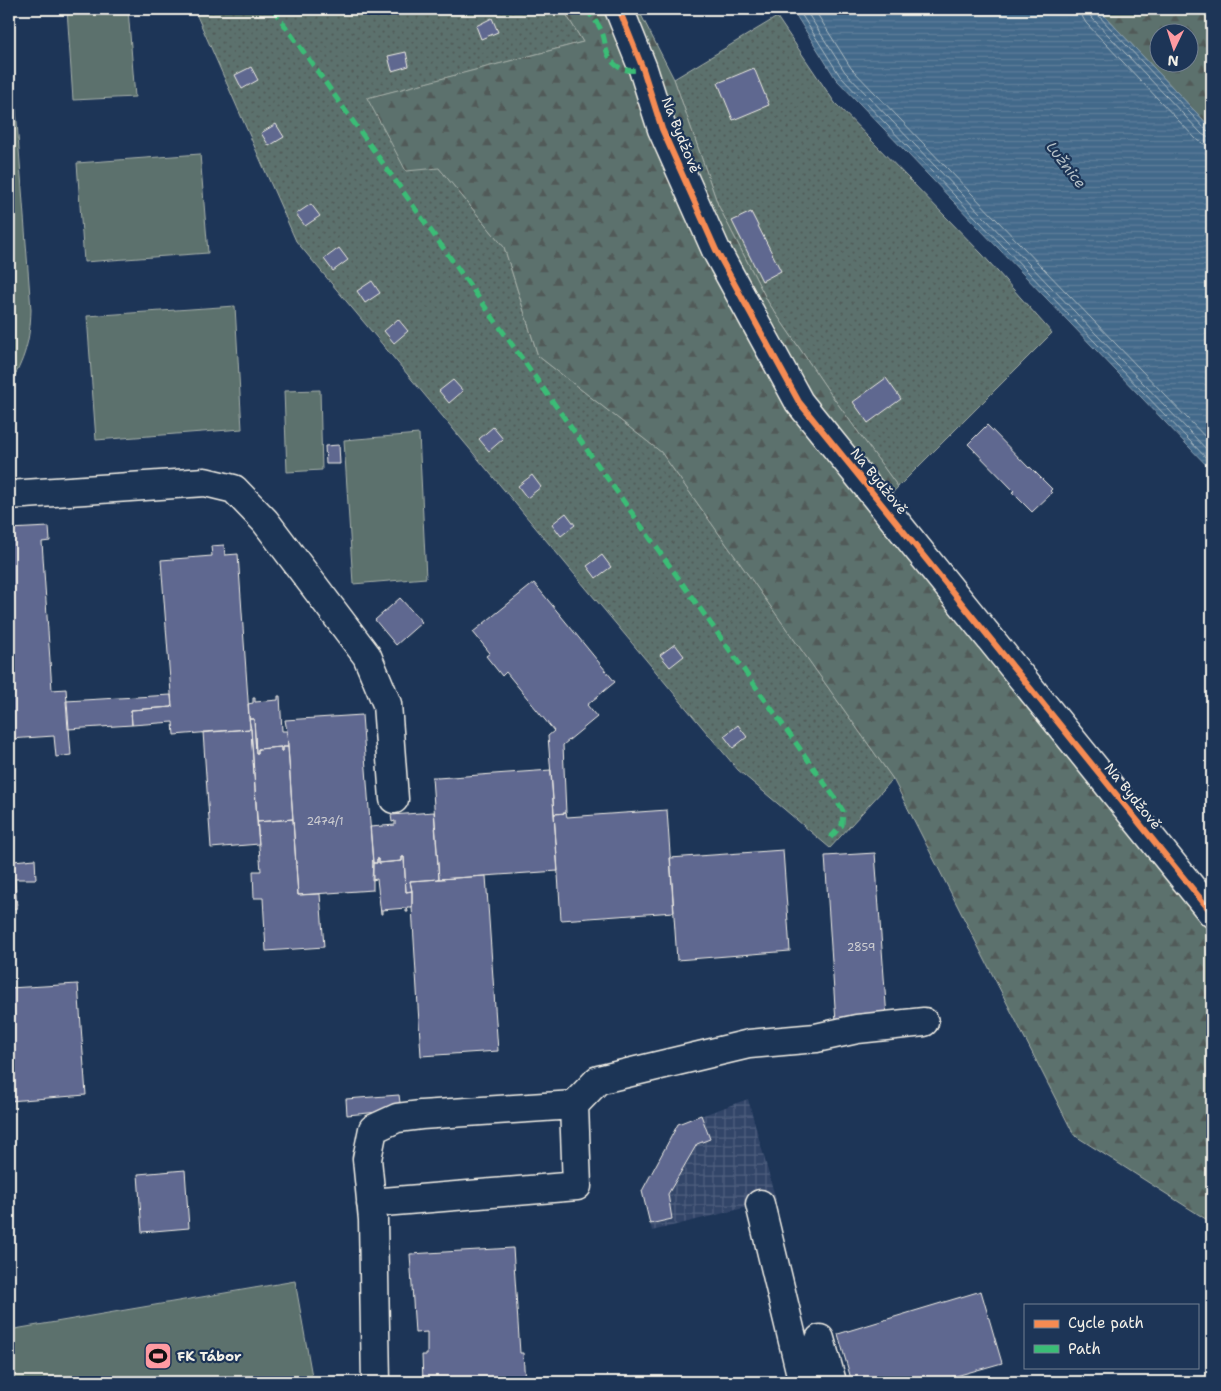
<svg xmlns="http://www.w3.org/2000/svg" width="1221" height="1391" font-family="'Shantell Sans',sans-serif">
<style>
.industrial{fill:url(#industrial-grid)}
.grass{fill:url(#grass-dots);stroke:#a8b1aa}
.forest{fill:url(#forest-firs);stroke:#a8b1aa;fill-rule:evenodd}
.park{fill:#5b716d;stroke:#a8b1aa}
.water{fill:url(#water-rules);stroke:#899fb0}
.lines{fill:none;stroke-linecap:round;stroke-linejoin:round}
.shore{stroke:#adbbc2;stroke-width:1}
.building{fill:#5f6890;stroke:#f4f1e8}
.minor-casing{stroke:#f4f1e8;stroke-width:31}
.minor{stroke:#1d3557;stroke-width:28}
.quiet{stroke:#3abd76;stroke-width:5;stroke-dasharray:10 5;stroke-linecap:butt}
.cycleway-casing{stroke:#1d3557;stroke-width:9}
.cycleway{stroke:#f68b52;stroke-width:6}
.labels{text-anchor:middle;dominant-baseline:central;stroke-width:4.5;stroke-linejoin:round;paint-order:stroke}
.number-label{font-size:11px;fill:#cfcfd2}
.street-label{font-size:14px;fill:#f4f1e8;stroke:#1d3557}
.poi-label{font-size:14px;font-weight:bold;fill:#f4f1e8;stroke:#1d3557;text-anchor:start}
.water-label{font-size:15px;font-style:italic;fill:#b6c1c7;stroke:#1d3557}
</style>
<defs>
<pattern id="industrial-grid" width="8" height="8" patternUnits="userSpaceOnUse" patternTransform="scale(1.25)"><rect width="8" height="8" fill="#314468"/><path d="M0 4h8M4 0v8" fill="none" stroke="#4f5f7e"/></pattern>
<pattern id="grass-dots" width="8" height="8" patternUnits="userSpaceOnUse" patternTransform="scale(1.25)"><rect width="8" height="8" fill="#5b716d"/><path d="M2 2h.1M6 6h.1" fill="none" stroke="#515a58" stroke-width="1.8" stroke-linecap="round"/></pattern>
<pattern id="forest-firs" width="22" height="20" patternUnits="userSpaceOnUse" patternTransform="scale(1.25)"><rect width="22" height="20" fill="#5b716d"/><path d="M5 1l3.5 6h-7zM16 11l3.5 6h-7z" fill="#515a58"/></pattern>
<pattern id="water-rules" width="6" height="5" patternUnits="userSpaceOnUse" patternTransform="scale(1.25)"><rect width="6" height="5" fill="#42698a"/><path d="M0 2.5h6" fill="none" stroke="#5e7f9a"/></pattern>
</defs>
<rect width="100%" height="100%" fill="#1d3557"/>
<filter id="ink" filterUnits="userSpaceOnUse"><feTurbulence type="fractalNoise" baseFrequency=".02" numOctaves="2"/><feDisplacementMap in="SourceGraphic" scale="10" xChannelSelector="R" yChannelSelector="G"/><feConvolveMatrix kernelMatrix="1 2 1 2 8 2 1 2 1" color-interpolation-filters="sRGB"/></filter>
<g filter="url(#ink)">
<path class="industrial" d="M748 1099 776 1200 652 1231 642 1192 678 1124Z"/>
<path class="grass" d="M194 9H563L583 42 368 98 439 168 504 247 538 356 661 452 893 779 830 848 738 770 296 241Z
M777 17 835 103 982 254 1052 333 898 487 832 396 768 302 718 205 674 79Z"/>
<path class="forest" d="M563 9H638L674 79 718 205 768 302 832 396 898 487 877 509 1195 913 1212 932V1223L1074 1135 893 779 661 452 538 356 504 247 439 168 406 171 367 98 583 42Z
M1098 9H1212V129ZM1158 32H1188V62H1158Z"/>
<path class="park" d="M67 9H128L135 97 73 100Z
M9 15 31 310C30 341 25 359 9 386Z
M200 154 208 253 84 262 77 163Z
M235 306 242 429 96 440 87 316Z
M320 390 322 470 287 472 284 391Z
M419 434 426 578 353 584 344 440Z
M295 1281 313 1382H9V1330Z"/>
<path class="water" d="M792 9H1098L1212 129V471L836 79Z"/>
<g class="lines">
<path class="shore" d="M798 9 840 76 1212 464
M805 9 845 72 1212 455
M814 9 851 68 1212 444
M1081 9 1082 16 1086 23 1196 139 1204 144 1212 145
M1089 9V14L1092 18 1202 134 1207 137 1212 138
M1095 9 1097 14 1206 130 1212 132"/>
</g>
<path class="building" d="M492 18 498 32 481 39 476 26Z
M406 52 409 66 392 71 388 56Z
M251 67 258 80 242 89 235 75Z
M754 68 769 105 733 120 718 83Z
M276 124 284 137 269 146 261 133Z
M311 204 320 216 305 226 296 214Z
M751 212 781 271 762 281 732 221Z
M339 248 348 260 333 271 324 259Z
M372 281 380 293 365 303 357 291Z
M398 319 408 331 394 343 384 331Z
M886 378 901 399 868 423 853 402Z
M453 380 463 391 449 403 439 391Z
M987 425 1029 468 1030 467 1052 489 1050 491 1052 493 1032 512 1012 492 1014 491 968 444Z
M493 427 503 439 489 451 479 439Z
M339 445 340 464H326L325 446Z
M532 475 541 487 527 498 518 486Z
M566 513 575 525 561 536 552 524Z
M49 527 50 541 42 542 52 690 66 689 71 755 56 757 54 736 9 739V543H12L11 531H9V529Z
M224 545 225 555 238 554 250 729 174 735 173 722 132 725 131 710 172 707 161 560 212 556 211 546Z
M602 555 611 567 596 578 587 566Z
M534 583 615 682 587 705 597 717 563 745 566 813 554 814 548 736 554 731 506 672 502 676 486 656 490 653 473 632Z
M400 598 422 622 396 645 375 620Z
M675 644 684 656 670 667 660 655Z
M171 695 172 707 131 710 132 725 68 729 66 701Z
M278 696H280L282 731H287L288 747H283V751H281V747L258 749V753H256L254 719H249L248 704 253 703V698H255V702L278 700Z
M362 715 373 863V890L298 895 287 731 285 720Z
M249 719H254L256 753H258V749L281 747V751H283V747H288L293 819 257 822 251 729Z
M738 725 747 737 733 748 724 736Z
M251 729 259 844 211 848 203 732Z
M551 770 558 871 439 879 432 777H437V778Z
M9 798 13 861 35 859 36 879H15L17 908 9 909Z
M667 810 674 912 561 920 554 814 566 813 567 817Z
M434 812 439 879 410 881 412 891 406 892 404 857H402V861L379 863V859H377V863H373L370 827 395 825V821L392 822 391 815Z
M293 819 298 895 320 894 324 947 266 951 263 898H254L253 871H261L257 822Z
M783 850 790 951 677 960 670 858Z
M875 853 887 1018 836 1022 825 856Z
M402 857H404L406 892 412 891V907H407L408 912H406V908L382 910V914H381L377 879 372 880 373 863H377V859H379V863L402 861Z
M486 876 498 1051 421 1056 412 907V891L410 881Z
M78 984 86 1095 9 1101V988Z
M399 1095 401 1110 347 1115 346 1099Z
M701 1115 710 1139 697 1144 668 1194 672 1219 650 1224 642 1191 678 1124Z
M185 1170 189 1228 142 1232 138 1174Z
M513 1248 520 1353H523L525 1382H423L422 1355H427V1332L415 1333 410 1254Z
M981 1291 1002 1363 935 1382H852L838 1334Z"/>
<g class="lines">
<g class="minor-casing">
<path id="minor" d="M619 9 643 69 662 129 716 250 799 402 1212 913
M9 495 205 482 234 489 265 521 367 656 387 704 394 799
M371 1203 577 1186 574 1105
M760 1204 802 1379 809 1382
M820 1339 832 1382
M376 1382 373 1220 367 1159 373 1129 397 1118 421 1115 574 1105 598 1080 749 1044 816 1038 857 1029 924 1022"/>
</g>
<use href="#minor" class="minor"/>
<path class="quiet" d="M273 9 835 798 843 811 842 825 829 839
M586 9C591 16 599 24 602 32 605 39 605 46 607 52 613 69 627 73 643 69"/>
<g class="cycleway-casing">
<path id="cycleway" d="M619 9 643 69 662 129 716 250 799 402 1212 913"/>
</g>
<use href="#cycleway" class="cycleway"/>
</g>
</g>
<defs>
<g id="stadium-square" transform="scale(1.4375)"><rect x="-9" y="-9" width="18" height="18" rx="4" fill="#ff9aa2" stroke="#1d3557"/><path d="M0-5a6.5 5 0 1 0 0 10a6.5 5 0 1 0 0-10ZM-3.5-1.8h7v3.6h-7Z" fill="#111"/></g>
</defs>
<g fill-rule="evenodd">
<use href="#stadium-square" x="158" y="1356"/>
</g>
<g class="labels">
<g class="number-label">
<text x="325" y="821">2474/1</text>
<text x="861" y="947">2859</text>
</g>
<g class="street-label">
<text transform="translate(681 135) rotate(68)">Na Bydžově</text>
<text transform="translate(879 481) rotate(51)">Na Bydžově</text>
<text transform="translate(1133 796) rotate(51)">Na Bydžově</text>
</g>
<g class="poi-label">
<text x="177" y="1356">FK Tábor</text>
</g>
<g class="water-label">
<text transform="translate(1066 165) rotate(52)">Lužnice</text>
</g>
</g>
<rect width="1221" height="1391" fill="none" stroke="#1d3557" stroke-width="30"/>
<rect x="15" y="15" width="1191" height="1361" fill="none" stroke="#f4f1e8" stroke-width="2" filter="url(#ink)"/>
<rect x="1024" y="1304" width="175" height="65" fill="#1d3557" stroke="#738091"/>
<rect x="1034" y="1320" width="25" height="8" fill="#f68b52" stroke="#738091"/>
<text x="1068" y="1328" font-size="15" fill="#f4f1e8">Cycle path</text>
<rect x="1034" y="1345" width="25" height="8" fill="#3abd76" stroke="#738091"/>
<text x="1068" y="1354" font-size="15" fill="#f4f1e8">Path</text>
<g transform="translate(1174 48) rotate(184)"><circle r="24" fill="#1d3557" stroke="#738091"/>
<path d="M0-4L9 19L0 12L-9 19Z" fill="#ff9aa2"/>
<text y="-8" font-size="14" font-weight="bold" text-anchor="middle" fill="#f4f1e8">N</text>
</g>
</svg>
